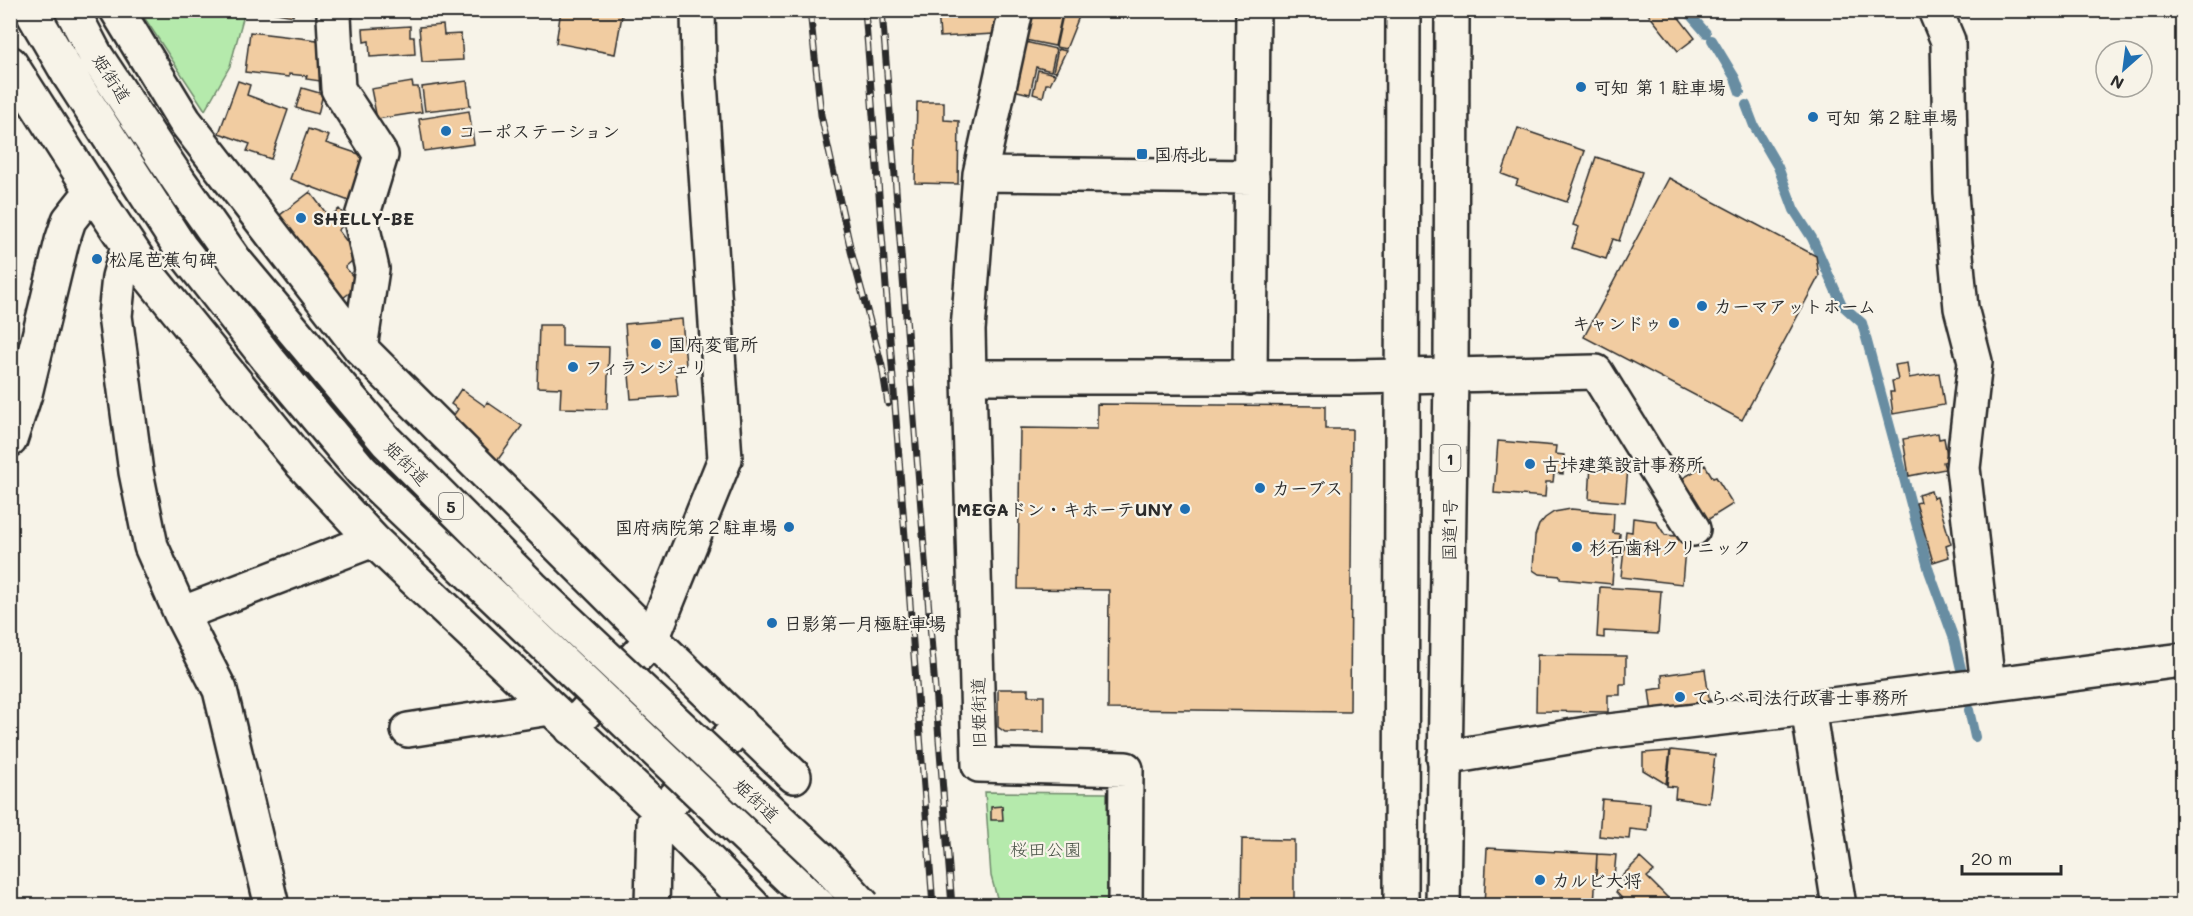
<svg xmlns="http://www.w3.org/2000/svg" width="2193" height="916" font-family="Mali,'Klee One',sans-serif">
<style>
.green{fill:#b5eaac;stroke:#708a6c;stroke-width:1.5}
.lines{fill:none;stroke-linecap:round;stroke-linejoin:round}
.stream{stroke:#688da2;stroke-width:10}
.building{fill:#f1cca1;stroke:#2b2b2b;stroke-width:1.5}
.street-casing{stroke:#2b2b2b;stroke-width:38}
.primary-casing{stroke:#2b2b2b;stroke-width:38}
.highway-casing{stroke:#2b2b2b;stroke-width:38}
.street{stroke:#f7f3e8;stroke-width:33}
.primary{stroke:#f7f3e8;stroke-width:33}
.highway{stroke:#f7f3e8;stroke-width:33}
.rail-casing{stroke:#2b2b2b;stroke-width:7}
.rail{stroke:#f7f3e8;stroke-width:4.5;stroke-dasharray:14;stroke-linecap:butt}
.primary-bridge-casing{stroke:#2b2b2b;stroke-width:38;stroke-linecap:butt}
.primary-bridge{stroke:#f7f3e8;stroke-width:33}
.poi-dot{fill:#1f6fb2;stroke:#f7f3e8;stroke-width:2}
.labels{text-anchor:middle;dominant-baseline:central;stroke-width:4.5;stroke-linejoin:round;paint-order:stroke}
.shield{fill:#f7f3e8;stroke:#686764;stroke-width:1.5}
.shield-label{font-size:16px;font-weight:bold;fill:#2b2b2b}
.street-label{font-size:18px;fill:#2b2b2b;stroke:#f7f3e8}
.poi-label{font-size:18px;font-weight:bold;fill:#2b2b2b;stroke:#f7f3e8;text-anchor:start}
.park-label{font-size:18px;fill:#475145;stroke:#f7f3e8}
</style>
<rect width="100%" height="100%" fill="#f7f3e8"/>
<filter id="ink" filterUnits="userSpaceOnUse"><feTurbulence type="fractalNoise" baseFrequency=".0167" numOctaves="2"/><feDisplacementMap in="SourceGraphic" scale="12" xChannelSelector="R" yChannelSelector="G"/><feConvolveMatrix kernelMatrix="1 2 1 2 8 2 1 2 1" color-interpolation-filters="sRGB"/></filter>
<g filter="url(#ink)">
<path class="green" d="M140 11H245L230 66 205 110Z
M985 792 1107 793V905H999L991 876Z"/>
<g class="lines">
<path class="stream" d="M1686 10 1706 33
M1712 40 1735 78 1740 92
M1746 105 1754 126 1778 167 1794 210 1812 238 1842 305 1862 323 1929 571 1954 639 1961 669
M1969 710 1975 737"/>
</g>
<path class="building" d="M260 10H315V14L294 11 293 16Z
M561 10H623L615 54 556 43Z
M938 10H998L994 34 940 37Z
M1031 10H1063L1055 46 1025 40Z
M1064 10 1080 14 1066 49 1056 47Z
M1645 10H1673L1695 38 1678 51Z
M443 25 444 35 461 34 463 60 422 62 419 27Z
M410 26V37H414L415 54 370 57 369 41 364 42 363 29Z
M250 32 325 41 320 81 306 79 307 76 289 74V77L245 72Z
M1025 42 1056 49 1051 71 1036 67 1030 94 1009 89Z
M1058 49 1066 51 1056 72 1053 71Z
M1038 70 1055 74 1050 84H1046L1043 97 1033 94Z
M238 81 250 85 247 95 288 110 271 159 247 151 250 144 219 133Z
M467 81 470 106 425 111 422 87Z
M412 82 413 87H418L422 112 377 119 371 89Z
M302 88 323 94 318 114 296 108Z
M917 102H944V120L959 121 958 184 915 183Z
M469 111 474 144 424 151 419 119Z
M1518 128 1585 151 1567 202 1516 185 1518 180 1502 174Z
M308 129 329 136 326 143 365 156 349 201 290 179Z
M1596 157 1642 172 1619 241 1613 239 1606 259 1572 248 1579 227 1573 225Z
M1669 178 1816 256 1819 276 1742 420 1584 337Z
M310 192 329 217 339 209 349 221 338 230 358 256 345 267 360 285 335 304 271 222Z
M682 319 686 365 675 366 678 396 631 399 625 324Z
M539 325H562V346L609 347 607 409 560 408 561 388 537 387Z
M1907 363 1909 378 1939 373 1944 405 1893 414 1890 392H1894L1892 381 1898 380 1895 365Z
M2182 384V420L2177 419Z
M461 389 485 406 487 402 522 426 497 461 447 425 458 409 451 404Z
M1097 404 1325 406V429H1352L1350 712 1108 709 1109 590 1018 589 1020 428 1097 429Z
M1938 433 1939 439 1944 438 1948 461 1943 462 1945 469 1909 476 1903 439Z
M1498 441 1556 446 1555 454 1564 455 1563 474 1554 473 1553 482H1546L1545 497 1494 493Z
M1591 464 1628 468 1625 502 1589 499Z
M1705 465 1713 478 1716 477 1733 504 1704 522 1678 481Z
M1931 491 1933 498 1937 497 1951 544 1946 546 1949 557 1933 562 1916 503 1920 502 1918 495Z
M1571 509 1614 513 1613 533 1620 534 1618 558 1614 557 1612 584 1560 579V576L1539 574 1533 570 1535 536 1539 525 1545 518 1554 512Z
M1633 518 1656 521 1665 535 1686 537 1682 584 1621 577 1626 531 1632 532Z
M1600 587 1661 591 1658 634 1604 631V638L1597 637Z
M1537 655 1626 656V684H1620V695H1608V712L1536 711Z
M1705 669 1710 705 1652 713 1649 690 1663 688 1662 675Z
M998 689H1028V696H1044V732H1005L998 727Z
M1671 750 1715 755 1709 803 1675 798 1676 787 1667 786Z
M1670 751 1666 784 1643 770V753Z
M1602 799 1650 803 1648 831 1630 829 1629 839 1599 836Z
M1002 806 1003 820H991V807Z
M1242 839 1294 840V906H1241Z
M1487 848 1597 854 1594 906H1484Z
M1597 854 1616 855 1614 877H1596Z
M1640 858 1654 871 1647 877 1669 899 1663 906H1629L1616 892 1625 883 1620 878Z"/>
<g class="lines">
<g class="street-casing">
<path id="street" d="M117 10 184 120 360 348 652 639 794 776
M336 10 334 17 338 89 381 155 361 220 372 269 360 348
M1016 10 980 174 968 330 969 377H1354L1596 372 1693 529
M1935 10 1948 41 1951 193 1954 233 1961 308 1975 362 1963 468 1988 685
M10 63 92 191 147 273 302 464 373 540 661 812 753 906
M980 174 1252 177
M128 246 119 277 115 316 136 472 151 546 181 614 220 690 272 906
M969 377 979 765 1126 769 1125 906
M1250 378 1253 10
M10 440 25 394 62 241 69 220 92 191
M181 614 373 540
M1808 708 1839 906
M571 728 652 639 725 459 699 66 698 10
M408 730 550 708
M1444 758 1592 733 1808 708 2182 660
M652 906 654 821 741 724"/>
</g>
<g class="primary-casing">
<path id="primary" d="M31 10 69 75
M72 10 96 56"/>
</g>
<g class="highway-casing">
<path id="highway" d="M1401 906 1403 10
M1443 906 1451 375 1452 10"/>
</g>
<use href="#street" class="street"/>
<use href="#primary" class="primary"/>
<use href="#highway" class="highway"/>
<g class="rail-casing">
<path id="rail" d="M810 10 821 115 851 251 882 366 888 404
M865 10 933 906
M882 10 952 906"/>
</g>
<use href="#rail" class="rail"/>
<g class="primary-bridge-casing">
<path id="primary-bridge" d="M96 56 179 181 236 262 386 441 532 587 821 859 864 906
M69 75 180 247 268 359 362 471 819 906"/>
</g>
<use href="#primary-bridge" class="primary-bridge"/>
</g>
</g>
<g class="poi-dot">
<circle cx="1581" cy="87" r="6"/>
<circle cx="1813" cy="117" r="6"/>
<circle cx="446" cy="131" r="6"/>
<rect x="1136" y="148" width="12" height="12" rx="3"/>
<circle cx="301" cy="218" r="6"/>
<circle cx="97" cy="259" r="6"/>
<circle cx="1702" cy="306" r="6"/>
<circle cx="1674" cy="323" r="6"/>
<circle cx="656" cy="344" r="6"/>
<circle cx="573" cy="367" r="6"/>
<circle cx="1530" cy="464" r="6"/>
<circle cx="1260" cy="488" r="6"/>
<circle cx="1185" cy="509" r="6"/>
<circle cx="789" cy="527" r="6"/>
<circle cx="1577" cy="547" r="6"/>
<circle cx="772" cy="623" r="6"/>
<circle cx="1680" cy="697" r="6"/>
<circle cx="1540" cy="880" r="6"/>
</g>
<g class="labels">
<g class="shield">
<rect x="1439.5" y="445" width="21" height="26" rx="4.5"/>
<rect x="439" y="493" width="24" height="26" rx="4.5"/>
</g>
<g class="shield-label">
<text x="1450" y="458">1</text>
<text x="451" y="506">5</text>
</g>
<g class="street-label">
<text transform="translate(112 78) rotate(57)">姫街道</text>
<text transform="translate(407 463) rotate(45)">姫街道</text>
<text transform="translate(1449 530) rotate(-89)">国道1号</text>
<text transform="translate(978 713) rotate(-91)">旧姫街道</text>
<text transform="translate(757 800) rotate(43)">姫街道</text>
</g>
<g class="poi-label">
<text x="1593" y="87">可知 第１駐車場</text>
<text x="1825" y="117">可知 第２駐車場</text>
<text x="458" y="131">コーポステーション</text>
<text x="1154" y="154">国府北</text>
<text x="313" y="218">SHELLY-BE</text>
<text x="109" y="259">松尾芭蕉句碑</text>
<text x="1714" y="306">カーマアットホーム</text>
<text x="1662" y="323" text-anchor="end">キャンドゥ</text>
<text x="668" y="344">国府変電所</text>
<text x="585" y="367">フィランジェリ</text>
<text x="1542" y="464">古垰建築設計事務所</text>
<text x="1272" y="488">カーブス</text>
<text x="1173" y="509" text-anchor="end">MEGAドン・キホーテUNY</text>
<text x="777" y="527" text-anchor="end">国府病院第２駐車場</text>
<text x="1589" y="547">杉石歯科クリニック</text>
<text x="784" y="623">日影第一月極駐車場</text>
<text x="1692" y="697">てらべ司法行政書士事務所</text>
<text x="1552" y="880">カルビ大将</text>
</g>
<g class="park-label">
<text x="1046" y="849">桜田公園</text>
</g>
</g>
<rect width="2193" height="916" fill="none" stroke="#f7f3e8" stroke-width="36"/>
<rect x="18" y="18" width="2157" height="880" fill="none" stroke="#2b2b2b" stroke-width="2" filter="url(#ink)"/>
<g transform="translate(2124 69) rotate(208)"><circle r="28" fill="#f7f3e8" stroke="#a5a39c" stroke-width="1.5"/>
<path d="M0-4.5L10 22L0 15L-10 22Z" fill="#1f6fb2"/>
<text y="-9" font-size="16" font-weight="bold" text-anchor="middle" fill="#2b2b2b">N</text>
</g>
<path d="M1962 865v9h99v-9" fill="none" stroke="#2b2b2b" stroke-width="3"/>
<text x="1971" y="865" font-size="18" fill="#2b2b2b" stroke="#f7f3e8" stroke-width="4.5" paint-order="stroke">20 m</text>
</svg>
